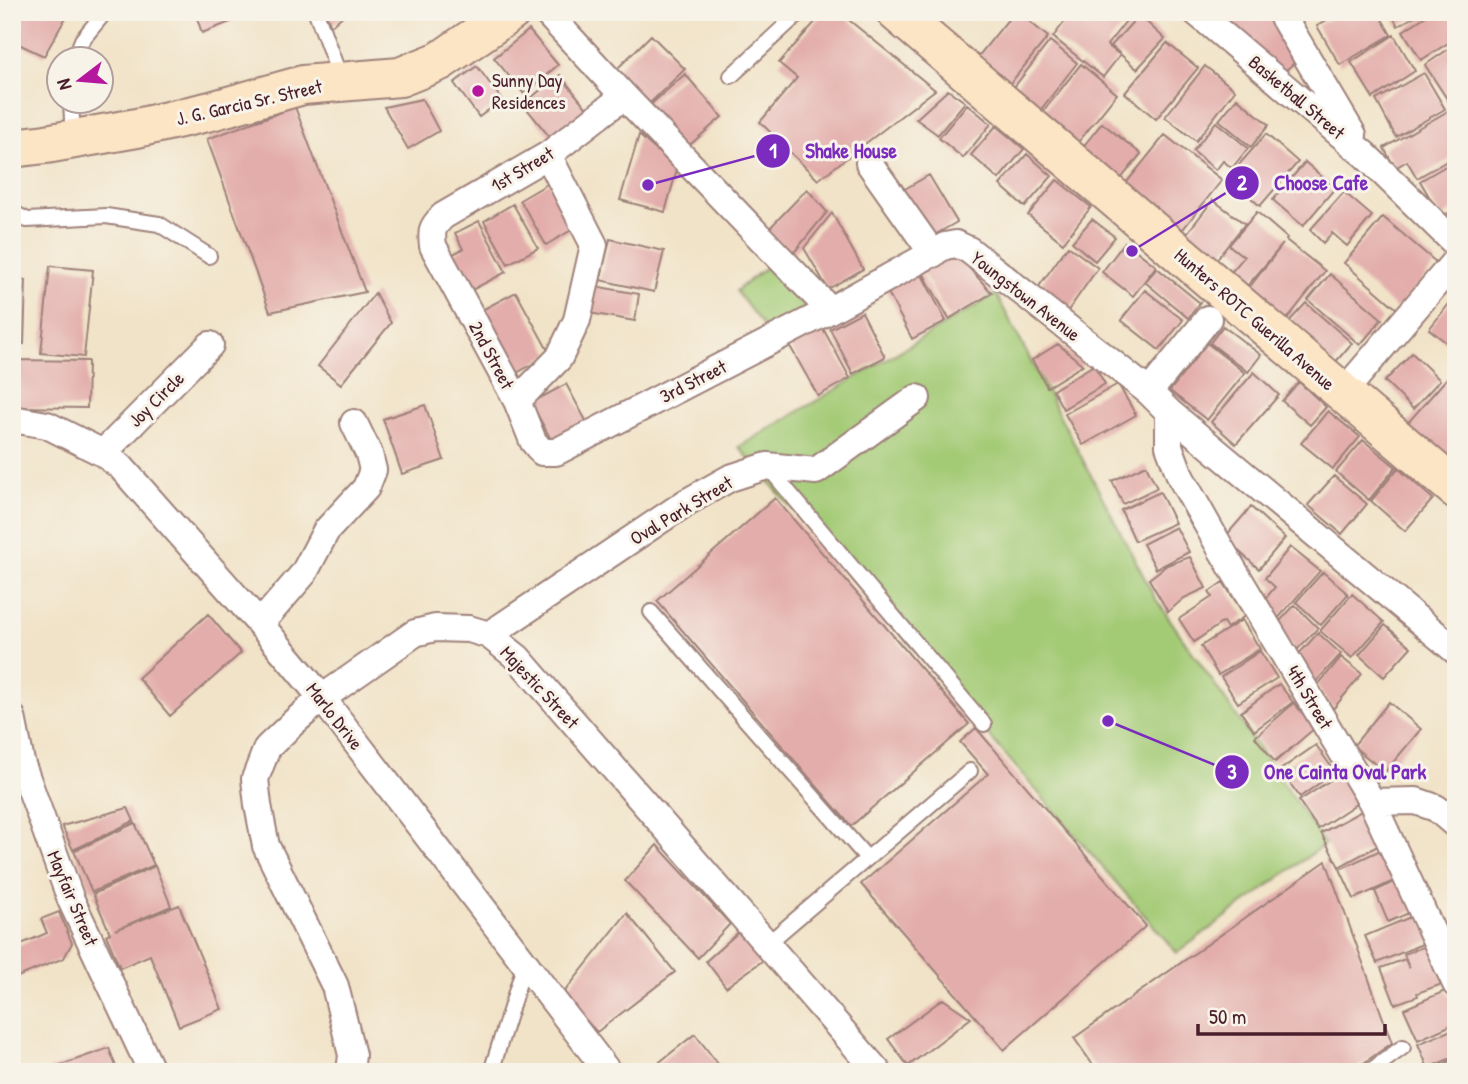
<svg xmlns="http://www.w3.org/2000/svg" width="1468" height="1084" font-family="'Patrick Hand',sans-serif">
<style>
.green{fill:#a3ca75;stroke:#767450;stroke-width:2}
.building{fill:#e3adab}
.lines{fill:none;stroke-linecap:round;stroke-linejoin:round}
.lane-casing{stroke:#9e817a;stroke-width:18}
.street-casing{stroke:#9e817a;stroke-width:30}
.secondary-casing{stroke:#9e817a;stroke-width:42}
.lane{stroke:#fff;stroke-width:14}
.street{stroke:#fff;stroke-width:26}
.secondary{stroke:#fce5c4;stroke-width:38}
.poi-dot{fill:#b5179e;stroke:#f7f3e8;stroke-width:2.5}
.labels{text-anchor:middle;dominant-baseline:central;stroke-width:6;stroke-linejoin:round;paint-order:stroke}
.poi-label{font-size:19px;fill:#4a1f2b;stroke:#f7f3e8;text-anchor:start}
.street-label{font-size:19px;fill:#4a1f2b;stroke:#f7f3e8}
.leader{fill:none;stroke:#7b2cbf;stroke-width:2.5}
.callout-dot{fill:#7b2cbf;stroke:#f7f3e8;stroke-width:2.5}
.mark-label{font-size:21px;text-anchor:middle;font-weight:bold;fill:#fff}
.callout-label{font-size:21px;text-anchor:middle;font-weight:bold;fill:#7b2cbf;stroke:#f7f3e8;stroke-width:6;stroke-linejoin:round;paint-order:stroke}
</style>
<rect width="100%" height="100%" fill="#f7f3e8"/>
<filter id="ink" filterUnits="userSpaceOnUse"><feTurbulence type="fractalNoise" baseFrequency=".0143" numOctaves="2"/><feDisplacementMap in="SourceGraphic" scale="14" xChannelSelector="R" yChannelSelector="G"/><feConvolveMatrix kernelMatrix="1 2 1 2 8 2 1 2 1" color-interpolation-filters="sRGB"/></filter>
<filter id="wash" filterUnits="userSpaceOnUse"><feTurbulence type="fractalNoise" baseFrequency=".00686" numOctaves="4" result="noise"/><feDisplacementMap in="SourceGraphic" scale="28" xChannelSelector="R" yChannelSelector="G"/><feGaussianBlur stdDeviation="1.57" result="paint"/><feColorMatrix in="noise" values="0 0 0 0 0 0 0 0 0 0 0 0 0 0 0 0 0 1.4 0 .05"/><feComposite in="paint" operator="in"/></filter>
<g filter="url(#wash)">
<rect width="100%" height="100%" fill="#f1e3c8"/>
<path class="green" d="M770 264 809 313 767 331 736 291Z
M996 294 1155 598 1325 844 1177 953 739 447Z"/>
<g id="blocks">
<path class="building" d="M12 12H69L44 56 12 41Z
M195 12H256L202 33Z
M325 12H347L331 26Z
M824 12H839L935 90 818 180 760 122 797 78 779 63Z
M1014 12H1018L1048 37 1004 91 972 64Z
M1072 12H1089L1093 15 1096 12H1133L1107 45 1120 55 1103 77 1053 37Z
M1210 12H1266L1295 62 1283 73Z
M1340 12H1378L1391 35 1340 65 1317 26Z
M1390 12H1422L1398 26Z
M1432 12H1456V38L1421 60 1403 31Z
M1139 15 1165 39 1137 69 1111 46Z
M529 30 558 65 524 94 494 58Z
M651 35 685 69 648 105 615 71Z
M1394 35 1415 71 1373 98 1351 62Z
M1050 41 1077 63 1035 117 1008 95Z
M1167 43 1198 68 1156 119 1125 93Z
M1456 44V101L1451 105 1425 65Z
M1081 64 1117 94 1072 150 1036 120Z
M477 66 502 100 479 117 454 83Z
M1205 66 1235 90 1196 141 1165 117Z
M1424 73 1445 109 1396 137 1376 100Z
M685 74 722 117 684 150 647 108Z
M560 75 589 111 552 140 523 104Z
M948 90 965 102 938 135 916 119Z
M1237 98 1269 125 1251 147 1219 120Z
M422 99 439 131 408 149 384 107Z
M967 104 991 124 963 158 939 138Z
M295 107 365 292 270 312 207 139Z
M1448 111 1456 124V156L1417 178 1407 161 1395 168 1384 148Z
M1216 122 1248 148 1232 168 1223 161 1216 170 1193 151Z
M1102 123 1141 154 1116 185 1078 153Z
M996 126 1024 149 999 179 971 155Z
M1266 134 1298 162 1260 206 1228 177Z
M639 135 677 169 665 212 620 200Z
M1165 135 1222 180 1179 234 1122 188Z
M1027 154 1052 176 1025 207 1000 185Z
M1456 160V209L1441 217 1420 181Z
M1305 162 1335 188 1303 226 1273 200Z
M929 175 957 222 926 240 898 193Z
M1057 180 1091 207 1063 243 1028 215Z
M549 183 575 228 546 245 520 200Z
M807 189 827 212 792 255 767 231Z
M1344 192 1372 216 1347 246 1332 233 1323 243 1310 230Z
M1213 200 1245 224 1212 265 1181 241Z
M513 204 538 248 508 264 484 221Z
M1257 212 1287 238 1286 240 1325 271 1283 324 1245 293 1283 244 1243 291 1227 277 1244 257 1229 245Z
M832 213 863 269 828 289 804 248Z
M1383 217 1437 263 1397 309 1344 263Z
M1092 219 1115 237 1095 261 1072 242Z
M479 221 506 272 470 291 451 255 463 249 455 233Z
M610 239 664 251 654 292 600 280Z
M1125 242 1156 266 1133 296 1102 272Z
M1068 246 1098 268 1067 312 1037 289Z
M947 256 962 260 992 293 949 319 922 271Z
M50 266 93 270 84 357 41 353Z
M1157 268 1200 303 1188 318 1145 282Z
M920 271 946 321 912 339 886 289Z
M1330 274 1382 319 1360 345 1308 300Z
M12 279 26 280 24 344H12Z
M594 286 639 294 635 321 589 313Z
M1145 290 1183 320 1159 350 1121 320Z
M516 292 550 354 515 374 480 311Z
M375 293 391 323 341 384 318 366Z
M1456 295V350L1429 329Z
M1306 303 1352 343 1333 365 1286 325Z
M862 312 885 357 853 374 830 329Z
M820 323 850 378 818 396 787 341Z
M1223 326 1261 355 1248 372 1210 343Z
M1207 343 1245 373 1207 420 1170 391Z
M1058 344 1083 365 1047 387 1032 360Z
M1412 353 1440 380 1413 409 1387 383 1384 382Z
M12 360 88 361 87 408 12 407Z
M1094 365 1105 384 1063 409 1053 390Z
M1254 372 1279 395 1236 444 1211 422Z
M1449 376 1456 382V468L1404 427Z
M1299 382 1326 407 1310 425 1282 401Z
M566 384 589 426 554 445 531 403Z
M1118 384 1136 415 1083 445 1065 414Z
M425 405 444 460 402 474 383 419Z
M1328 411 1360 437 1333 469 1301 443Z
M1363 440 1396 467 1369 500 1336 472Z
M1146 465 1157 488 1123 504 1112 481Z
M1398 468 1433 499 1405 531 1371 501Z
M1334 476 1367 504 1342 534 1308 505Z
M1160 492 1175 523 1135 541 1121 510Z
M775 498 969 724 851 826 657 601Z
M1251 507 1285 538 1259 569 1224 538Z
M1176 527 1189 552 1156 569 1143 544Z
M1290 547 1320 571 1275 622 1261 604 1275 587 1265 578Z
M1190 557 1206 588 1184 598 1168 612 1149 579 1167 565Z
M1323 572 1348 594 1321 625 1296 602Z
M1223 582 1245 616 1227 628 1223 622 1194 642 1179 619 1212 597 1209 592Z
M1352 594 1384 622 1352 658 1320 631Z
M1295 605 1318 628 1295 652 1277 624Z
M208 614 241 653 170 716 138 678Z
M1242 620 1260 649 1218 675 1201 646Z
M1385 625 1411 647 1384 677 1359 655Z
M1318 633 1341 654 1314 684 1296 657Z
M1260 651 1277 678 1238 703 1221 677Z
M1341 657 1362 674 1333 709 1317 686Z
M1279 684 1293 702 1254 731 1241 712Z
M1389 702 1421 729 1385 772 1353 746Z
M1294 703 1315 728 1275 762 1255 737Z
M976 728 1146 926 1004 1050 861 884 988 774 960 742Z
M1316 745 1335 772 1300 797 1280 770Z
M1343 772 1362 800 1318 829 1299 801Z
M128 808 134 821 73 850 62 826Z
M1367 808 1385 842 1339 867 1321 833Z
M135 823 154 865 92 892 74 851Z
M657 845 730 924 698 958 625 881Z
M1389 846 1403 877 1354 899 1340 869Z
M1326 861 1392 1043 1351 1072H1098L1074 1038Z
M155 866 171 906 115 930 179 905 222 1009 179 1026 150 955 120 968 106 935 110 933 93 894Z
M1403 878 1418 909 1388 922 1375 891Z
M59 912 72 943 64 958 15 978 12 971V948L47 933 41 919Z
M627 913 675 972 597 1032 562 995Z
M1420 913 1432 940 1377 963 1365 936Z
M742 929 765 959 726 987 706 961Z
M1434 943 1448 982 1417 993 1418 996 1395 1004 1381 968 1405 959 1409 968 1404 954Z
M1447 990 1456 1011V1023L1418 1040 1404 1009Z
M943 999 971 1018 908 1066 888 1039Z
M1456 1028V1056L1428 1068 1418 1044Z
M695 1034 724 1072H647Z
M109 1048 118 1072H50L49 1069Z
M1456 1058V1072H1427Z"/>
</g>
</g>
<g filter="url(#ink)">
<use href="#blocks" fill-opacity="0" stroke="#9e817a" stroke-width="2"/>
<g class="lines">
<g class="lane-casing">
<path id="lane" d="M316 12 341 80
M74 60 82 40 105 12
M731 76 800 12
M71 102 73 138
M12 212 27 220 106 216 159 224 209 256
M767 466 984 724
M651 612 867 858
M767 944 970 771
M491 1072 525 963
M1369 1072 1403 1047"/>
</g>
<g class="street-casing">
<path id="street" d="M546 12 624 96 830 310 945 246 956 244 969 250 1149 392 1169 412 1456 651
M1196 12 1365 155 1456 244
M1280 12 1353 135
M624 96 548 155 443 216C432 227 431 230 433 246L517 401 533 441 542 452H556L830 310
M869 163 933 254
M1149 392 1208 319
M1342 394 1456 260
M517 401 559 358 577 320 594 245 548 155
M1169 412V446L1181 478 1221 549 1372 802 1456 984
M12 419 47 425 103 453 121 467 260 624 322 698 608 1072
M103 453 210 345
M260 624 304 573 326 531 366 488 373 470 369 454 354 423
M489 635 687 502 730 478 767 466 816 471 917 398
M12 717 21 762 71 900 152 1072
M1372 802 1416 801 1436 808 1456 825
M350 1072 352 1055 335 986 266 846 258 805 255 779 267 748 294 722 322 698 415 633 435 628 469 629 489 635 518 658 878 1072"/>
</g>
<g class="secondary-casing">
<path id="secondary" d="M896 12 1456 489
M12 148 46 144 137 128 211 111 303 85 400 77 440 61 511 12"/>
</g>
<use href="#lane" class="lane"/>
<use href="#street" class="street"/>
<use href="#secondary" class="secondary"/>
</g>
</g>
<circle class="poi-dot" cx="478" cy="91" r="7"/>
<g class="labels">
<g class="poi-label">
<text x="492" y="80">Sunny Day<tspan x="492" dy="22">Residences</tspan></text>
</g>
<g class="street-label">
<text transform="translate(1297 97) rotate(40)">Basketball Street</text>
<text transform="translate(249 102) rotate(-13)">J. G. Garcia Sr. Street</text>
<text transform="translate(522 169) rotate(-31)">1st Street</text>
<text transform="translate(1026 296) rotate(38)">Youngstown Avenue</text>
<text transform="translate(1255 319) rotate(41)">Hunters ROTC Guerilla Avenue</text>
<text transform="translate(492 355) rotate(62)">2nd Street</text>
<text transform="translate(693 381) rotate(-27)">3rd Street</text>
<text transform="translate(156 399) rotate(-45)">Joy Circle</text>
<text transform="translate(681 510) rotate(-31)">Oval Park Street</text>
<text transform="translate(540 687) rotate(47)">Majestic Street</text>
<text transform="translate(1310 697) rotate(59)">4th Street</text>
<text transform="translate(335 716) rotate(52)">Marlo Drive</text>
<text transform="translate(73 898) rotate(67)">Mayfair Street</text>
</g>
</g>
<path class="leader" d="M648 185L773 151M1132 251L1242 183M1108 721L1232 772"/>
<g class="callout-dot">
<circle cx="648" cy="185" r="7"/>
<circle cx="1132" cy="251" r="7"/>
<circle cx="1108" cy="721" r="7"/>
<circle cx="773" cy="151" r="18"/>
<circle cx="1242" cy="183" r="18"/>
<circle cx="1232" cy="772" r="18"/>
</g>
<g class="mark-label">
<text x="773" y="158">1</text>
<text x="1242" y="190">2</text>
<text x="1232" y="779">3</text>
</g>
<g class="callout-label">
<text x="851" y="158">Shake House</text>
<text x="1321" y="190">Choose Cafe</text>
<text x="1345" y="779">One Cainta Oval Park</text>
</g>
<rect width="1468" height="1084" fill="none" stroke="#f7f3e8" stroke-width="42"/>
<g transform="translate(80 80) rotate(254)"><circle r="33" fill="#f7f3e8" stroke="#b29e9c" stroke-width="2"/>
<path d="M0-5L12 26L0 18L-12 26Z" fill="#b5179e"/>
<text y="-10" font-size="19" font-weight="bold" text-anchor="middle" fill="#4a1f2b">N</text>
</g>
<path d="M1198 1024v10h187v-10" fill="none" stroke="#4a1f2b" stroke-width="3.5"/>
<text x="1209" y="1024" font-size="21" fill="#4a1f2b" stroke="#f7f3e8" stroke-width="5" paint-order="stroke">50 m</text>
</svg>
